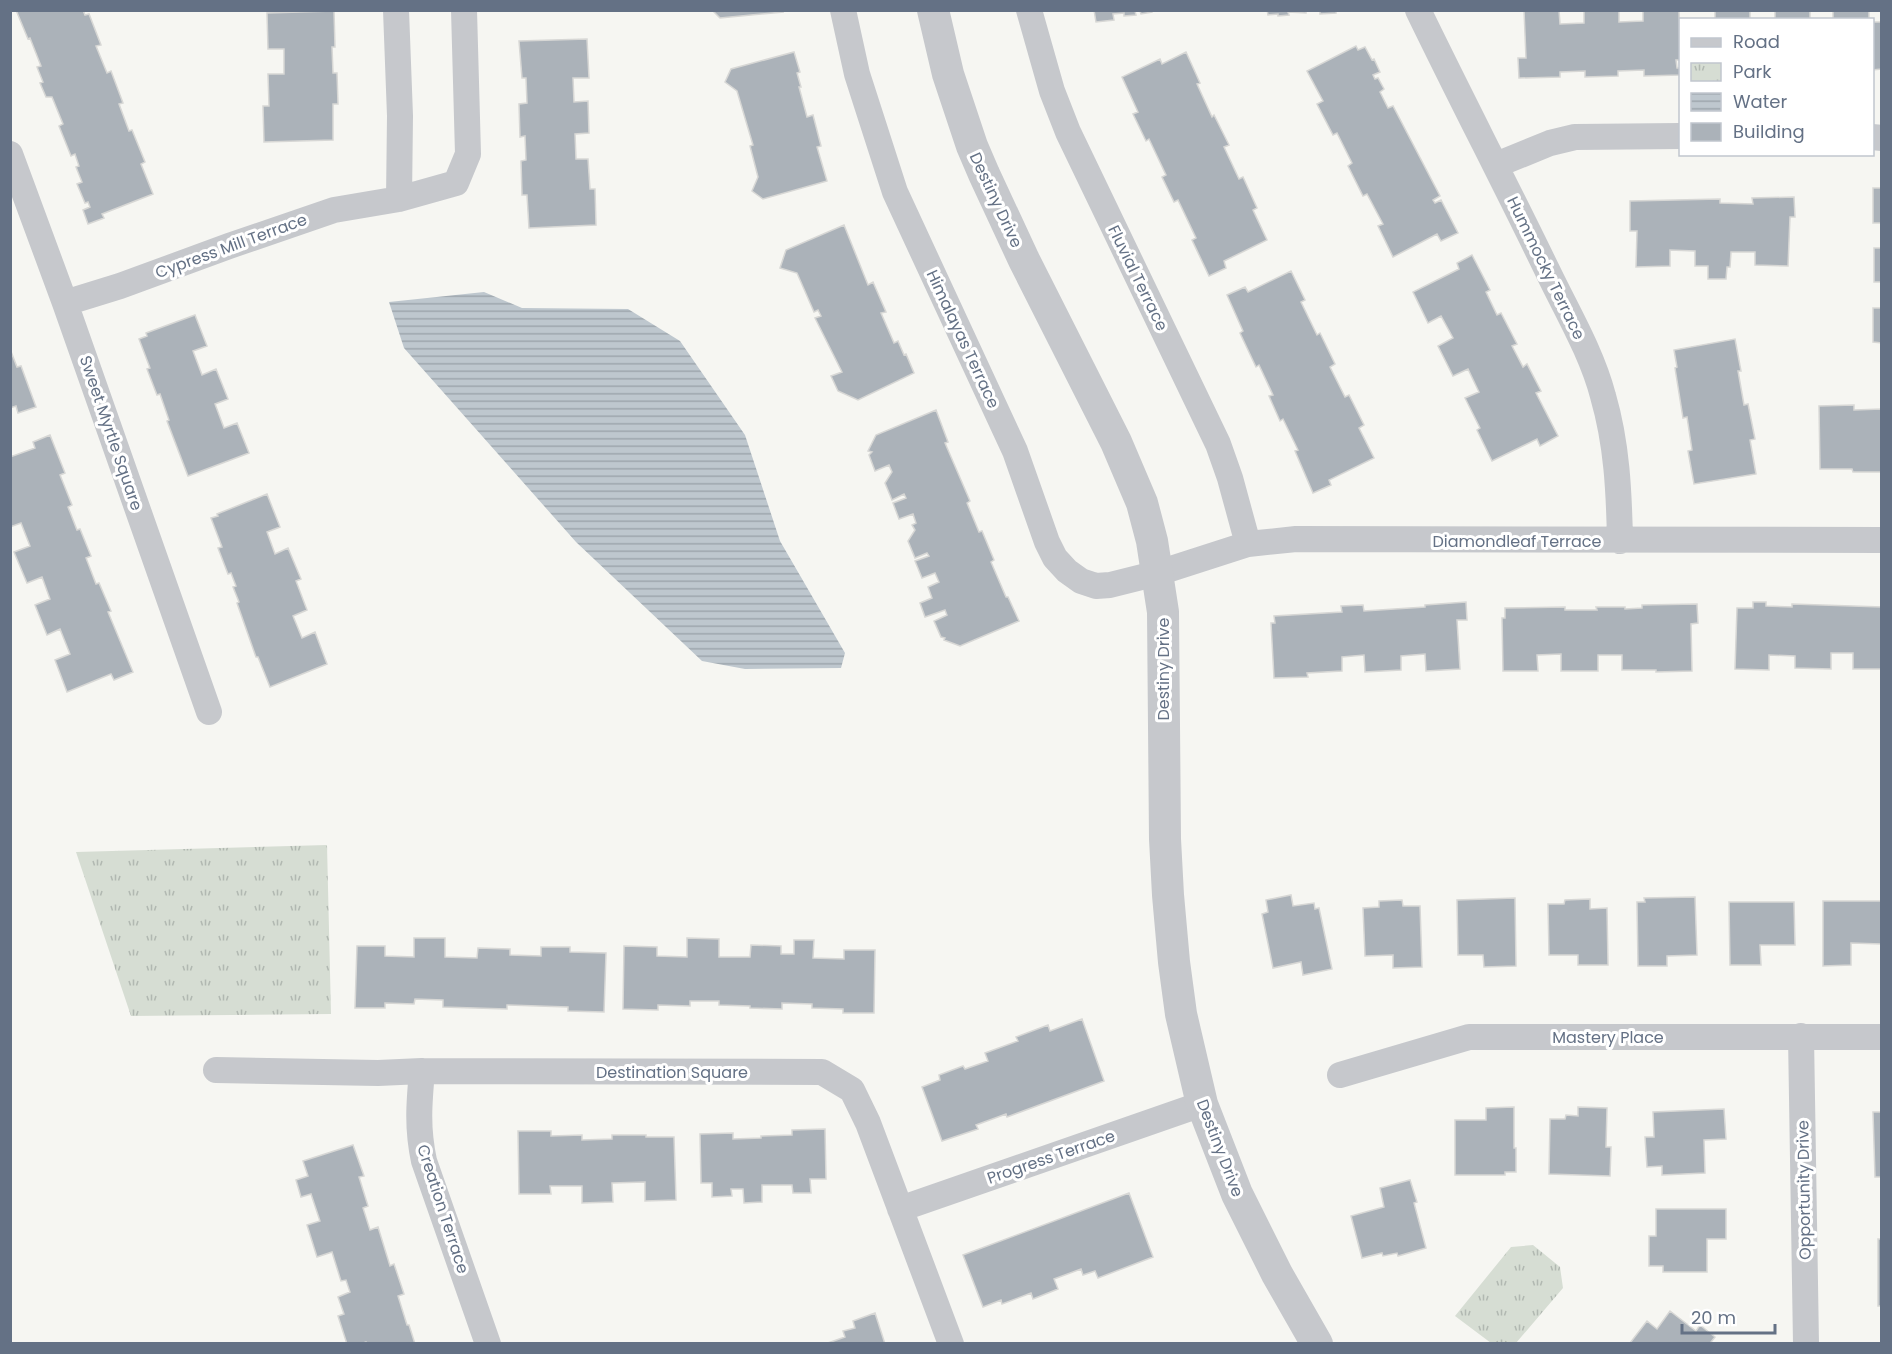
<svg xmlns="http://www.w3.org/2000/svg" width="1892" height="1354" font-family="Poppins,sans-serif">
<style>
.park{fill:url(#park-tufts)}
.water{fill:url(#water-rules)}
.building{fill:#abb2b9;stroke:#d7d7d5;stroke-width:1.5}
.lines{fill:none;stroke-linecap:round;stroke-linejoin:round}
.minor{stroke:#c6c8cc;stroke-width:26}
.tertiary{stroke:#c6c8cc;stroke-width:32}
.labels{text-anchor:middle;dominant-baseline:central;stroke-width:6;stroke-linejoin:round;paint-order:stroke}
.street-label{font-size:16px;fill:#647185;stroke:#fff}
</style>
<defs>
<pattern id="park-tufts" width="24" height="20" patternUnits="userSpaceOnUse" patternTransform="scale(1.5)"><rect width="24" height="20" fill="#d6ddd3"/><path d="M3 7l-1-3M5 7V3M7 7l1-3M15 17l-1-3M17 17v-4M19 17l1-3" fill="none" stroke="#b1b8b1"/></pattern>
<pattern id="water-rules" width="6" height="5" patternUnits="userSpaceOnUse" patternTransform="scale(1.5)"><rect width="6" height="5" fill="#bec7ce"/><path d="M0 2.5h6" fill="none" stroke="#9ea6ad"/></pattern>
</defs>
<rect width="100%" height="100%" fill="#f6f6f2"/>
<path class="park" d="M327 845 331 1014 131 1016 76 852Z
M1533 1245 1560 1267 1563 1288 1516 1343H1491L1455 1316 1511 1247Z"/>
<path class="water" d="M484 292 522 308 628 309 680 341 745 435 780 541 845 653 841 668 745 669 702 661 576 542 404 348 389 302Z"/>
<path class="building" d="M16 10H83L85 15 89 14 101 45 96 46 107 73 111 71 123 103 119 104 129 131 132 130 145 162 141 164 153 194 102 214 104 218 88 224 83 210 90 207 88 202 85 203 77 184 82 182 76 167 79 166 75 154 71 156 59 126 63 124 52 97H46L40 83 43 82 37 67 41 66 30 38 28 39Z
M712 10H782L783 12 720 18Z
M1094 10H1152V12L1141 14 1140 11H1135L1136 15 1124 16V13L1113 14 1114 20 1096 22Z
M1267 10H1306V13L1288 12 1289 15 1278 16V14L1268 15Z
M1320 10H1336V13L1320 14Z
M1524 10H1559L1560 24 1584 23V10H1619V22L1643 21V10H1679L1680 60H1676L1677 68H1680V75L1644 76V70L1618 71V76L1585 77V71L1560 72V77L1519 78 1518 58H1526Z
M1715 10H1750V20H1715Z
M1775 10H1810V20H1775Z
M1833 10H1869V20H1833Z
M334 11 335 47H332L333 73H337L338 104H333V140L264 142 263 106H269L268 74H284V49H268L267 13Z
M1872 22H1882V69L1872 70Z
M587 39 589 78H573L574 102 588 101 589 133 575 134 576 159H588L590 189H595L596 225 529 228 527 195H522L521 161 526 160 525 136 520 137 519 104 527 103 526 78H522L519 41Z
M1356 46 1358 50 1365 47 1372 60 1374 59 1380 72 1373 75 1375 79 1378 78 1384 89 1380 92 1388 108 1393 106 1440 196 1433 200 1435 203 1441 200 1458 233 1441 241 1437 234 1393 257 1378 226 1383 224 1367 194 1363 196 1348 166 1352 163 1337 133 1333 135 1317 104 1323 101 1307 71Z
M794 52 800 72 797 73 801 87H799L807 117 813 115 821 146 817 147 827 181 763 199 752 191 758 177 750 146 753 145 737 91 725 82 731 69Z
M1186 52 1200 83 1197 84 1212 117 1214 115 1229 145 1224 147 1239 179 1243 177 1257 208 1253 210 1267 240 1224 261 1226 268 1209 276 1192 240 1196 238 1178 200 1174 202 1162 177 1166 175 1149 139 1146 141 1133 114 1138 112 1122 77 1160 59 1162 64Z
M1873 188H1882V223H1873Z
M1794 197 1795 217H1790L1788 266 1755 265V252H1731L1730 267H1727L1726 279H1708V266H1695V251L1670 250V266L1636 267 1637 231H1630V201L1720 199V203L1753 204 1752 198Z
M844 225 868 285 873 282 886 312 881 313 894 343 898 341 904 355 906 354 914 373 858 400 838 391 831 376 842 372 815 318 821 316 818 310 814 312 797 273 780 268 786 250Z
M1874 248H1882V282H1874Z
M1472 255 1490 290 1486 292 1497 315 1501 313 1517 344 1512 346 1523 367 1527 364 1541 391 1536 393 1558 436 1540 446 1537 439 1492 461 1477 430 1480 428 1465 398 1479 392 1468 369 1453 376 1438 346 1453 338 1441 316 1428 323 1413 292 1459 269 1457 263Z
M1291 271 1305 300 1301 302 1317 335 1320 333 1335 364 1330 367 1345 397 1349 395 1364 425 1359 428 1374 458 1329 480 1331 485 1313 493 1295 451 1298 450 1283 419 1280 421 1269 396 1273 395 1259 365 1256 367 1240 333 1243 331 1227 295 1245 287 1248 292Z
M1873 308H1882V343L1873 342Z
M195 315 207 346 193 351 202 375 216 369 228 399 215 404 224 428 237 423 249 453 188 476 167 421 169 420 160 394 157 395 147 369 150 368 139 339 147 336 146 333Z
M1735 339 1741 371H1738L1744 405 1748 404 1755 439 1750 440 1756 474 1694 484 1688 451 1692 450 1687 417 1683 418 1675 368 1677 367 1674 350Z
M10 349 17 367 21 366 36 407 18 413 16 406 10 408Z
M1854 405V410L1882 409V472H1853L1852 469H1820L1819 406Z
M936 410 948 442 945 443 970 501 967 503 979 532 982 531 994 560 991 562 1006 597H1008L1019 621 960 646 944 640 945 638 941 637 934 621 947 615 945 610 925 617 920 603 932 598 928 587 939 582 935 573 922 578 915 561 929 556 927 553 915 558 908 541 915 530 912 525 916 523 913 514 899 519 893 503 906 498 904 494 892 500 885 483 892 472 889 465 875 471 869 455 872 452 868 451 876 435Z
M50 435 65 473 60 475 72 505 68 507 77 530 80 529 91 556 86 558 96 584 99 583 111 611 108 612 133 672 114 680 111 674 67 692 55 660 70 654 60 629 47 635 35 605 50 599 42 577 27 583 14 552 30 546 21 523 10 527V457L35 448 33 442Z
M267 494 280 527 267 532 275 554 288 548 301 579 296 581 307 610 293 616 302 638 315 632 327 664 270 687 258 657H256L237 603 239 602 233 587 236 586 231 573 228 574 218 548 222 547 211 518 218 516 217 514Z
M1466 602 1467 620H1457L1460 669 1426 671 1425 654 1401 656V670L1365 672 1364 655 1342 657V671L1307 673 1308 677 1274 678 1271 623H1275L1274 616 1342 612 1341 606 1363 605 1364 611 1425 607V605Z
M1753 602H1766V606L1792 607V604L1882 607V669H1853V653H1831V669L1795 668V656L1769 655V670L1735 669 1737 608H1753Z
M1697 604 1698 623 1691 624 1692 671 1656 672V670H1622V655H1598V671H1561V654L1537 655 1538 671H1503L1502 618H1505V608L1565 607V610H1597L1596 607H1625V609L1642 608V605Z
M1291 895 1293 906 1314 903 1315 909 1319 908 1332 969 1303 975 1301 962 1273 968 1262 914 1268 912 1266 900Z
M1695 897 1697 955 1667 956V966H1638L1637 902H1645L1644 898Z
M1515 898 1516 966 1484 967 1483 955H1458L1457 900Z
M1590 899V909L1607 908 1608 965H1578V955H1549L1548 904H1564L1565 900Z
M1402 900 1403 906H1420L1422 967 1393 968V955L1365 956 1363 908 1379 907V901Z
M1823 901H1882V944L1851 943V965L1823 966Z
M1729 902H1794L1795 945H1760L1761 965H1730Z
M414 938H445V957L477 958 478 948 510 949V955L541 956V947H570V952L606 953 604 1012 568 1011V1007L507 1005V1009L443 1007V1000L415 999 414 1004 385 1003V1008H355L357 946H385V956L414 957Z
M687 938 719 939V957H750L751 945 781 946V954H794V940H814L813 958 844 959V950H875L874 1013H843V1009L812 1008V1004L782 1003V1009L750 1008V1006L719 1005V1001H690V1006L658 1005V1010L623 1009 624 946 657 947V956L687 957Z
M1082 1019 1104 1081 1007 1117 1006 1114 976 1125 978 1129 942 1141 922 1087 940 1080 939 1075 963 1066 965 1069 988 1061 985 1053 1018 1041 1016 1037 1048 1025 1050 1031Z
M1514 1107V1148H1516V1172H1505V1175H1455V1120H1486V1108Z
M1578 1107 1607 1108 1606 1147H1611L1610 1176 1549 1174 1550 1119H1565L1566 1115 1578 1116Z
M1724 1109 1726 1139 1704 1140 1705 1173 1662 1175V1166L1647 1167 1645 1137H1654L1653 1112Z
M1873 1112H1882V1177H1875Z
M825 1129 826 1179H810L811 1193H793L792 1185H762V1202L744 1203 743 1189H731L732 1196 712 1197V1183H701L700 1134 733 1133V1139L761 1138V1136L792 1135V1130Z
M518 1131H551V1136L582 1135V1140L612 1139V1135H646V1137H674L676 1200 645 1201V1182L612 1183 613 1202 582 1203V1186H550L551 1194H519Z
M353 1145 364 1176 359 1177 368 1206 363 1208 370 1230 378 1227 390 1266 394 1264 404 1294 398 1296 407 1325H409L415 1344H367L366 1342 361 1344H347L338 1316 344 1314 338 1297 350 1292 346 1280 341 1281 332 1252 317 1257 307 1225 320 1221 311 1194 301 1197 296 1180 308 1176 303 1161Z
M1410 1180 1417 1202 1414 1203 1426 1248 1398 1256 1397 1253 1383 1256 1382 1253 1362 1258 1351 1216 1384 1207 1380 1188Z
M1129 1193 1153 1257 1098 1278 1095 1271 1083 1275 1081 1269 1054 1279 1058 1289 1033 1299 1031 1293 1002 1304 1001 1300 983 1307 963 1255Z
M1656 1209H1726V1239H1707V1272H1663V1266H1649V1236H1656Z
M1878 1239H1882V1306H1878Z
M1670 1311 1696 1331 1700 1325 1715 1337 1711 1342 1714 1344 1630 1343 1647 1321 1657 1329Z
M875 1313 885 1344H825L845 1337 843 1331 855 1328 853 1321Z"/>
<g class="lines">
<path class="minor" d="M396 10 400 116 399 199
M843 10 857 74 895 192 1015 451 1047 542 1055 558 1067 571 1081 581 1096 586 1110 585 1158 573 1248 544 1296 539 1882 540
M1029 10 1052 91 1068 132 1218 444 1230 478 1248 544
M1418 10C1461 99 1507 187 1550 276 1569 315 1592 354 1603 396 1617 444 1619 492 1620 541
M1872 137 1882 138
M10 154 65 303 209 712
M1496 165 1550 143 1575 137 1680 136
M65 303 120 286 229 246 334 210 399 199 456 183 468 154 464 10
M1801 1036 1806 1344
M216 1070 378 1073 422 1071 822 1072 852 1090 868 1123 951 1344
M422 1071C419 1104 417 1128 424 1161L488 1344
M1340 1075 1469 1037H1882
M900 1209 1202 1104"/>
<path class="tertiary" d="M933 10 948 74 972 146 984 174 1024 260 1116 442 1142 503 1152 541 1163 612 1165 839 1168 895 1174 962 1181 1014 1202 1104 1237 1194 1277 1274 1317 1344"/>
</g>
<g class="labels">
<g class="street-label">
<text transform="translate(996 200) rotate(65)">Destiny Drive</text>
<text transform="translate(231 246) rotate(-20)">Cypress Mill Terrace</text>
<text transform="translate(1546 268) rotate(64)">Hummocky Terrace</text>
<text transform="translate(1138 278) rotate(64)">Fluvial Terrace</text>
<text transform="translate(963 339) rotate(65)">Himalayas Terrace</text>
<text transform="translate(111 433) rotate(71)">Sweet Myrtle Square</text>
<text x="1517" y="541">Diamondleaf Terrace</text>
<text transform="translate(1163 669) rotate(-90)">Destiny Drive</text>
<text x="1608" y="1037">Mastery Place</text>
<text x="672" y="1072">Destination Square</text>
<text transform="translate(1220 1148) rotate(69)">Destiny Drive</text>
<text transform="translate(1051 1157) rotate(-19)">Progress Terrace</text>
<text transform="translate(1804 1190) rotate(-91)">Opportunity Drive</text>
<text transform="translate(443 1209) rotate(72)">Creation Terrace</text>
</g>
</g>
<rect width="1892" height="1354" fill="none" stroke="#647185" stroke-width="24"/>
<rect x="1679" y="18" width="195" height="138" fill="#ffffff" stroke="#c1c6ce" stroke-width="1.5"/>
<rect x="1691" y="38" width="30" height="9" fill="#c6c8cc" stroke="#c1c6ce" stroke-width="1.5"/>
<text x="1733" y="48" font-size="18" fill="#647185">Road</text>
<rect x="1691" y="63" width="30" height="18" fill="url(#park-tufts)" stroke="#c1c6ce" stroke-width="1.5"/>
<text x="1733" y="78" font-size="18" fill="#647185">Park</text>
<rect x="1691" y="93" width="30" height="18" fill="url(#water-rules)" stroke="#c1c6ce" stroke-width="1.5"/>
<text x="1733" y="108" font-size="18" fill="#647185">Water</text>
<rect x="1691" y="123" width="30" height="18" fill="#abb2b9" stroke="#c1c6ce" stroke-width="1.5"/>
<text x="1733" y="138" font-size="18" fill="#647185">Building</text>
<path d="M1682 1324v9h93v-9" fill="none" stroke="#647185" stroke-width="3"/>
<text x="1691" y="1324" font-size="18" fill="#647185" stroke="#ffffff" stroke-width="4.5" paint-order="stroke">20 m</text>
</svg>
